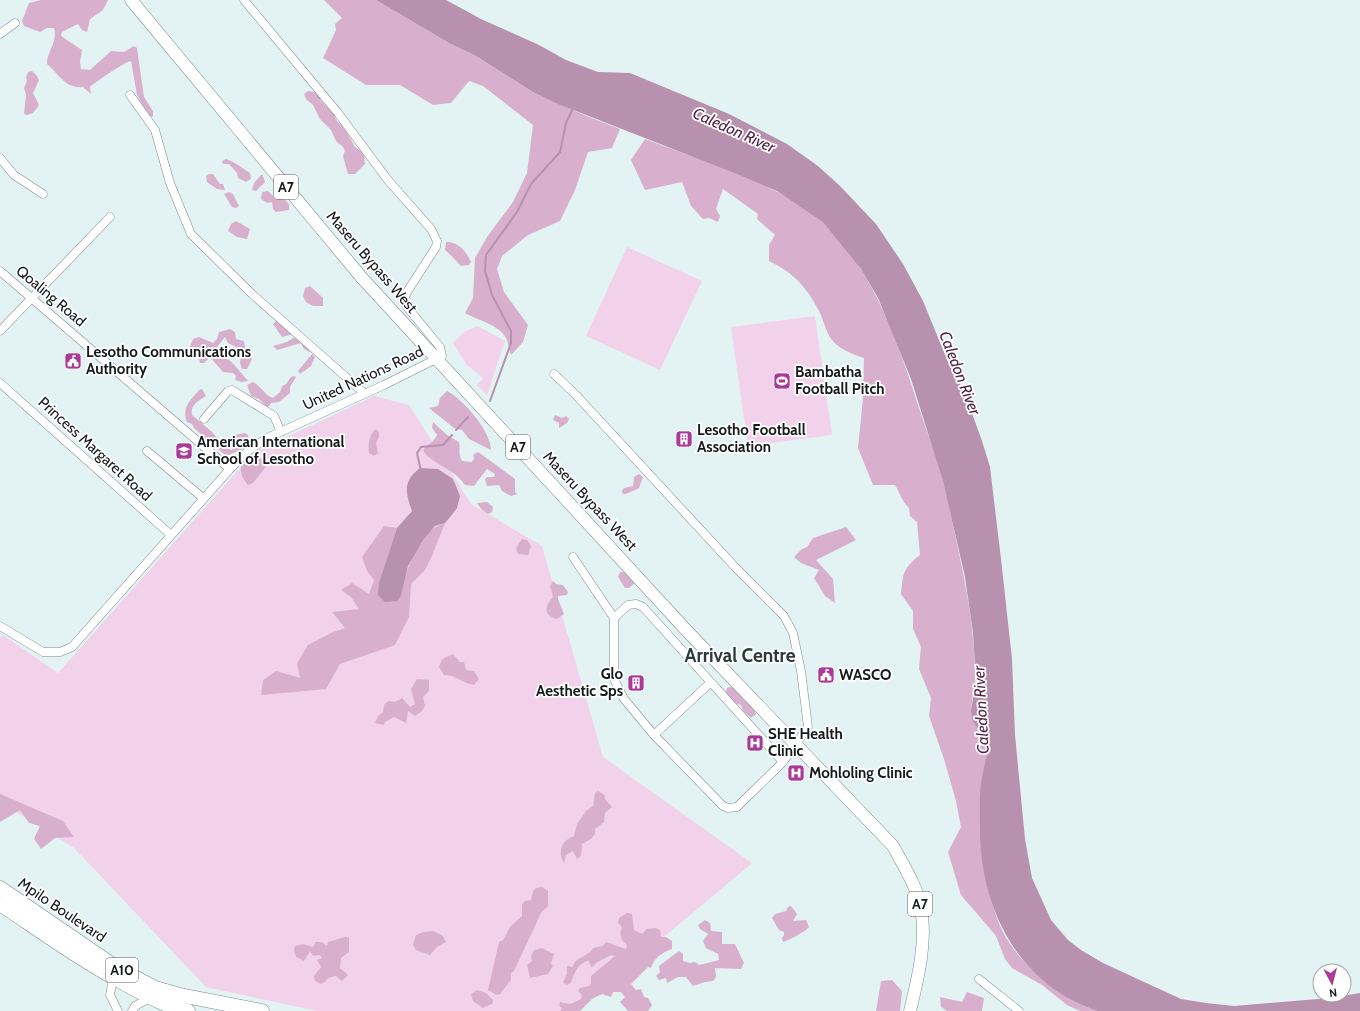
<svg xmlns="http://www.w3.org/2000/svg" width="1360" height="1011" font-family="Cabin,sans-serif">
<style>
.green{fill:#f2d2ea}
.forest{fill:#d8b0ce}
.water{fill:#b791ae}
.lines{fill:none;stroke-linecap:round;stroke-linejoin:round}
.stream{stroke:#b791ae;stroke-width:2}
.street-casing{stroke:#7d8b8c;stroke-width:9}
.primary-casing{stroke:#7d8b8c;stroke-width:13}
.highway-casing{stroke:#7d8b8c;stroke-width:15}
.street{stroke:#fff;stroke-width:8}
.primary{stroke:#fff;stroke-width:12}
.highway{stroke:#fff;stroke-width:14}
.labels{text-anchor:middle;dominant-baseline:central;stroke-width:3.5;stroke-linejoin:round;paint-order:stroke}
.shield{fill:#fff;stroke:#5b5f5f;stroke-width:1}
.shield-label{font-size:14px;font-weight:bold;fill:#151a1a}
.street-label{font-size:15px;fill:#151a1a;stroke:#fff}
.poi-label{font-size:15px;font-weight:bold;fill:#151a1a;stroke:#fff;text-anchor:start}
.water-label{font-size:16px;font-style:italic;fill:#54244b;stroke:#fff}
.district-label{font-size:19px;font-weight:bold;fill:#2d3a3a;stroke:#fff}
</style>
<rect width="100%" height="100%" fill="#e3f3f3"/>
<path class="green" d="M627 247 702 281 660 370 586 336Z
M815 316 832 435 748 446 731 327Z
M478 326 505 341 487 395 477 385 483 378 467 365 453 343 464 332Z
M374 396 409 405 471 504 542 546 603 757 752 863 576 1011H317L206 987 74 848 0 802V637L3 635 58 673 234 475 259 450Z"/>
<path class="forest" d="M41 0H108L103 10 90 19 87 32 82 30 78 24 62 32 61 36 82 50 80 62 81 69 90 70 111 51 124 52 134 46 137 48 144 97 153 111V116L149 117 137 95 131 61C126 61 94 83 90 87L91 94 83 87C65 89 59 74 47 64 47 50 58 43 54 28H47L40 32 24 26 22 21 29 3Z
M324 0H376L449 43 476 56 533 92 584 115 620 129 612 148 588 152 575 190 560 221 528 235 502 256 497 269 504 292 528 325 523 342 511 355C509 350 509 345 507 340 501 325 479 321 465 313L473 298 475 258 487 237 513 202 527 173 533 125 483 86 469 81 451 103 433 105 400 85H366L323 58 336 30 335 24 342 18Z
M32 71 37 76 39 80 33 93 39 105 33 113 27 115 24 114 26 95 24 88 27 81 26 78 28 72Z
M308 91 314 92 319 96 321 101 334 114 336 120 345 129 355 147 364 153 365 164 355 174H348L343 156 345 151 343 147 336 141 331 130 320 119 313 105 306 99 304 94Z
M645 139C695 158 748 174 794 201 804 208 816 214 825 223 876 275 899 346 921 414 926 429 932 444 937 460 946 487 951 516 957 544 963 572 969 600 972 629 974 645 975 661 975 677 975 690 970 702 972 715 974 728 986 735 987 748 988 762 982 776 981 790 978 838 982 884 1001 928 1017 963 1061 999 1097 1011H1080L1067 1005 1042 985 1012 968 1005 959 996 936 961 895 948 852 961 827 956 801 944 759 929 716 931 698 919 669 921 647 913 629V611L901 594C903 573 903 568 920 555L917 522 910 516 909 508C902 502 900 493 895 485H873L858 448 863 398 864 358C853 354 840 350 832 340 827 334 824 323 821 315 808 289 796 274 769 261V245L775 235 757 219 758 214 723 189 716 209 720 216 718 222 709 218 703 219 691 206 682 182 645 190 631 160Z
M226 159C235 162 242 168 250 173L251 179 246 182 238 178 237 173 229 164H223L222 161Z
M209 174H213L220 184H223L225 190 217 189 207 182 206 176Z
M262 174 265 182 256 191 252 190 254 183Z
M268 191 273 196 285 200 289 204V210L276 212 273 209 272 202 267 203 261 199 262 192Z
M229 192 233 194 239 206 236 208 232 207 224 194Z
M236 221 250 229 247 239 237 237 228 231 231 224Z
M446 242C458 241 467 252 471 262L469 265 461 266C455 260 451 255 445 250Z
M310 286 323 298V306H313L306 302 303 296 305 288Z
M277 320 293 334 282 337 273 324Z
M230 329 235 332 236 339 244 341 246 353 252 359 247 369H242L240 363 242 350 228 343 225 337 214 351 215 354C219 359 222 357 227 359 233 362 243 375 248 381L242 382 235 380 236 376 233 373 223 372 210 357 204 363H200L199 358 201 353H192L190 347 193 339 199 337 213 343 217 339 219 332Z
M293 338 301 339 310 352 304 349 301 343 277 350 273 346 287 342Z
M312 354 315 357 311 366 300 374 298 371Z
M294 376 296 377 290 387V393L279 402 271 403 269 406 267 407 259 399 251 396 247 385 253 382C261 386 265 396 273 398L280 392 282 386 286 384 291 377Z
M202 389 206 396C198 401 190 405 192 415L212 432 226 448 232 450 234 435 245 433 248 435 249 442 241 450 226 456 194 428 192 424 187 422C181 407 191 400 199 390Z
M447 391C463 399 491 431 491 450L469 439 462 430 454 428 429 408 438 406 440 398Z
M555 415 562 418 566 416 569 419 567 423 559 428V423L553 420Z
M433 422 447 435 459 442C461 449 457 452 462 461L472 462 474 458 473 455 478 452 481 454 515 479V492L517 494 511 496 502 491 499 485 487 486 485 479 487 477H494L495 474 487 469 474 486 465 485C454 468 429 463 423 450 428 444 434 442 437 435L432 428Z
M376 429 379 432V437L376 443 378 453 374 456 369 453C368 445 369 434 376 429Z
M258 457 263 460 265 468 253 483 248 485C243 478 240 474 241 466L252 458Z
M639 474 643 477 639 488 626 494H623L622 491 624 488 633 486 634 477Z
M487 502 493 507 492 512 488 514 482 510 477 503Z
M445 523 432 556 425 570 411 584 409 617 395 645 340 664 326 689 261 695 263 680 276 671 300 678 297 663 308 645 333 632 345 628 332 612 359 609 351 597 341 590 352 583 369 594 374 580 367 571 362 557 384 526 397 528 379 584 401 596C407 569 416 532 445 523Z
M846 527 856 540 816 560 833 579 835 603 825 596 814 578 819 570 801 563 794 557 802 549 807 547 813 538Z
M522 539 527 540 531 546 528 555 518 554 516 548Z
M620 572H624L635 583 629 588H625L618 577Z
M553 581 556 584 563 585 568 592 567 595 558 596V599L564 614 557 619C542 614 545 607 553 597L550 586Z
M453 654 460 662H464L466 670 474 671 479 679 474 685C463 684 456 674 444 675L439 667 442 659Z
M417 679 429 680V691L423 697 425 706 422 711 415 716 408 711 406 723 394 717 385 722 384 725 375 723 378 716 383 712 384 705 388 701 395 702 402 698 410 707 415 704 411 689Z
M730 687 741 689 745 701 751 703 756 714 751 718 743 711 741 705C732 703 723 700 727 688Z
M598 791 605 795V799L612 807 605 813 604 822 595 829V834L591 839 582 844 581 856 577 859 573 851 566 855 564 863C557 852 562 840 574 836L577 824 586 811 593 806 595 793Z
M0 794 63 821 74 837 55 838 41 849 34 839 40 826 29 823 20 810 0 822Z
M542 887 548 891V906L541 913 514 971 511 973V980L500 994 496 995 488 990 499 942 503 940 510 927 522 916V904L525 901 531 900 533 891 536 888Z
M791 906 797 914 793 921 806 920 809 927C806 931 788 941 783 942L782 938 784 935V932L779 930 772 918 775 914 786 911 788 907Z
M627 913 632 914 634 930 642 934 647 929 656 928 660 930 661 937H666L672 941V949C661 953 654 958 651 968L648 967 631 984 636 990 641 989 644 997 648 998 652 1005 648 1011H628L620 1002 625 997 621 992H613L611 997 602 994 592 999 580 1011H560L562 1009 559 1005 560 1002 570 1004 581 999 582 995 578 991 580 988 589 986 591 983V976L615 956 611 955 596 963 594 966 591 967 589 961C578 962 574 974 571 983L566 985 563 982 567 973V966L573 967C574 957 589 957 593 948L603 946 606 942 626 949 627 945 622 940 620 933 622 927 618 923 619 918Z
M705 920 710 923 711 931 722 932V944H735L744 963 741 969 715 968 716 977 713 981 705 982 693 986 686 977H678L667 983 666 978 659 980 656 976 660 972 659 966 679 951 683 954V961L690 963 695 962 699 965 719 960 718 954 706 948 703 941 708 934 700 929 698 925Z
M434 931 443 936 446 942 437 947 430 955 416 950 413 945 416 935 423 932Z
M345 937H349V952L341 958 340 968 348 975 342 981 336 976 328 978 325 982 321 984 315 981 314 976 321 967 317 960 322 958 320 955 313 956 310 951 304 961 296 957 294 950 295 946 303 944 313 947 316 942H322L327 946 328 942Z
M542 948 554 954 551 964 553 966 548 974 530 978 527 965 532 961 531 956 534 950Z
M892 980 902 991 900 1011H876L881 981Z
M477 990 486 993 493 1000 492 1004 483 1008 473 1001 471 994Z
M967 992 984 998 982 1011H947L941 1007 940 997 962 1002Z"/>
<path class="water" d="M376 0H446L481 19 539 45 566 60 598 72 630 73 729 114 787 144 818 166 840 186 876 224 903 264 923 301 948 362 965 394 982 441 990 467 1001 559 1012 659 1015 735 1025 839 1032 878 1051 920 1068 940 1081 950 1103 963 1181 999 1206 1003 1234 1006 1330 998 1360 993V1011H1097C1017 984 979 906 980 826 980 810 979 793 982 777 984 766 988 756 987 744L985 738 973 722 971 711 976 680 973 633 965 577 943 481 911 379 878 298 861 269 823 222 777 191 737 174 558 104 533 92 476 56 449 43Z
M420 468 438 469 453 479 460 496 457 508 451 516 445 523 435 526 423 540 408 566 401 596 397 601 385 602 378 595 379 583 397 528 412 511C405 492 403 481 420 468Z"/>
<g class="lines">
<path class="stream" d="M490 401 511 343V331L492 295 485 271 486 255 517 212 531 184 560 152 566 123 573 108
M456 430 468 417
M421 471 417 453 421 447 443 445 452 435"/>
<g class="street-casing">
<path id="street" d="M0 34 15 23
M130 95 155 130 170 183 191 234 252 294 364 393
M0 158 14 175 43 194
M0 271 230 469
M0 331 110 217
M554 374 575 394 736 568 784 616 793 633 801 671 808 727 783 762 737 807 728 808 723 806 654 735 624 699 614 679V618L573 557
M0 383 171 535
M204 419 228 391 232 390 274 416 281 432
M147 451 203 498
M614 618 628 605 636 604 643 607 783 762
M0 626 43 652H60L72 647 230 469 248 451 267 438 384 385 442 356 440 347 407 307 404 299 407 292 436 247 437 241 431 229 387 179 338 113 244 0
M654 735 710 683
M114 974 110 995 118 1011
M979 979 1019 1011
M132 1011 135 1006 150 998"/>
</g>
<g class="primary-casing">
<path id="primary" d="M131 0 362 278 687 631 893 846C903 865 917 886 921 908 927 942 918 978 910 1011"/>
</g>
<g class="highway-casing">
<path id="highway" d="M0 888 117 968 155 988 180 995 262 1011
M0 904C42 932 82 961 127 985 146 995 166 1007 188 1011"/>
</g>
<use href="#street" class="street"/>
<use href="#primary" class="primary"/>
<use href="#highway" class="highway"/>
</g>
<defs>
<g id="civic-square" transform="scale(0.9)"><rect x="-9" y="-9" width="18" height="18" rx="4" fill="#a93a97" stroke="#fff"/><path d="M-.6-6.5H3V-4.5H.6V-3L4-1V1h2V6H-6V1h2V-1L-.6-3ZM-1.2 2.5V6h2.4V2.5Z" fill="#fff"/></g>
<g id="stadium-square" transform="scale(0.9)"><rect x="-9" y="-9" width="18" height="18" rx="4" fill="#a93a97" stroke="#fff"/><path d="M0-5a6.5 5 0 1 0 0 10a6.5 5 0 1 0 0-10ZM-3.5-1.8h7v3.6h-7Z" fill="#fff"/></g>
<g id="building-square" transform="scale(0.9)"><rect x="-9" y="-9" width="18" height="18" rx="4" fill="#a93a97" stroke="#fff"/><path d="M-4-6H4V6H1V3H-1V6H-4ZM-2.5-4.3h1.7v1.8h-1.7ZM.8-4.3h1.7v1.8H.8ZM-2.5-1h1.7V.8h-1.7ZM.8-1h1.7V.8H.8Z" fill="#fff"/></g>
<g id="school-square" transform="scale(0.9)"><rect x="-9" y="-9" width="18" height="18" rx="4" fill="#a93a97" stroke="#fff"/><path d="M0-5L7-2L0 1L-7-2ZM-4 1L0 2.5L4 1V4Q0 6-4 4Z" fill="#fff"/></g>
<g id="hospital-square" transform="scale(0.9)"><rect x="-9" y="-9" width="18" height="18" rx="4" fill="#a93a97" stroke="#fff"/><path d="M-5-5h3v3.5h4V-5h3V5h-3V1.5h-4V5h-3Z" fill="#fff"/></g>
</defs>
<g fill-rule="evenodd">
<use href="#civic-square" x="73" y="361"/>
<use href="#stadium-square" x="782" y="381"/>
<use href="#building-square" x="684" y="439"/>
<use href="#school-square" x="184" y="451"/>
<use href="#civic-square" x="826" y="675"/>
<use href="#building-square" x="636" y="683"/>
<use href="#hospital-square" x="755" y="743"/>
<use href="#hospital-square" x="796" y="773"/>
</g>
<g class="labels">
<g class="shield">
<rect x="274" y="175" width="24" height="24" rx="3"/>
<rect x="506" y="435" width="24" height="24" rx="3"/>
<rect x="908" y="892" width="24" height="24" rx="3"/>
<rect x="106" y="958" width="32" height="24" rx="3"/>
</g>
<g class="shield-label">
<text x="286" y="187">A7</text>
<text x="518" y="447">A7</text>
<text x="920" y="904">A7</text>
<text x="122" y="970">A10</text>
</g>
<g class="street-label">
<text transform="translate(372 262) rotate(49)">Maseru Bypass West</text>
<text transform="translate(51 296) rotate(40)">Qoaling Road</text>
<text transform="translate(363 378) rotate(-25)">United Nations Road</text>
<text transform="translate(95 449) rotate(42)">Princess Margaret Road</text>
<text transform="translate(590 501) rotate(47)">Maseru Bypass West</text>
<text transform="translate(62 910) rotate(34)">Mpilo Boulevard</text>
</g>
<g class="poi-label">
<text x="86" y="352">Lesotho Communications<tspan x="86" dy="17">Authority</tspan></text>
<text x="795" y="372">Bambatha<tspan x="795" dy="17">Football Pitch</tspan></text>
<text x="697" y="430">Lesotho Football<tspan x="697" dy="17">Association</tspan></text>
<text x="197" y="442">American International<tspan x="197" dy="17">School of Lesotho</tspan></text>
<text x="623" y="674" text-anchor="end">Glo<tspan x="623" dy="17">Aesthetic Sps</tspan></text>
<text x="839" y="675">WASCO</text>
<text x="768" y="734">SHE Health<tspan x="768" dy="17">Clinic</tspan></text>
<text x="809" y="773">Mohloling Clinic</text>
</g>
<g class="water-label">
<text transform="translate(734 130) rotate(24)">Caledon River</text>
<text transform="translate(960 373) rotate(69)">Caledon River</text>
<text transform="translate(981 710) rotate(-93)">Caledon River</text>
</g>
<g class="district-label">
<text x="740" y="655">Arrival Centre</text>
</g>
</g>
<g transform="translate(1332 983) rotate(173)"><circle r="19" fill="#ffffff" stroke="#a1a3a3"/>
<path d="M0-3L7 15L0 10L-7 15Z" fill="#a93a97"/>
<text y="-6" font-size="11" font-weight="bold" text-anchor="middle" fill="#151a1a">N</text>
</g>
</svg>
